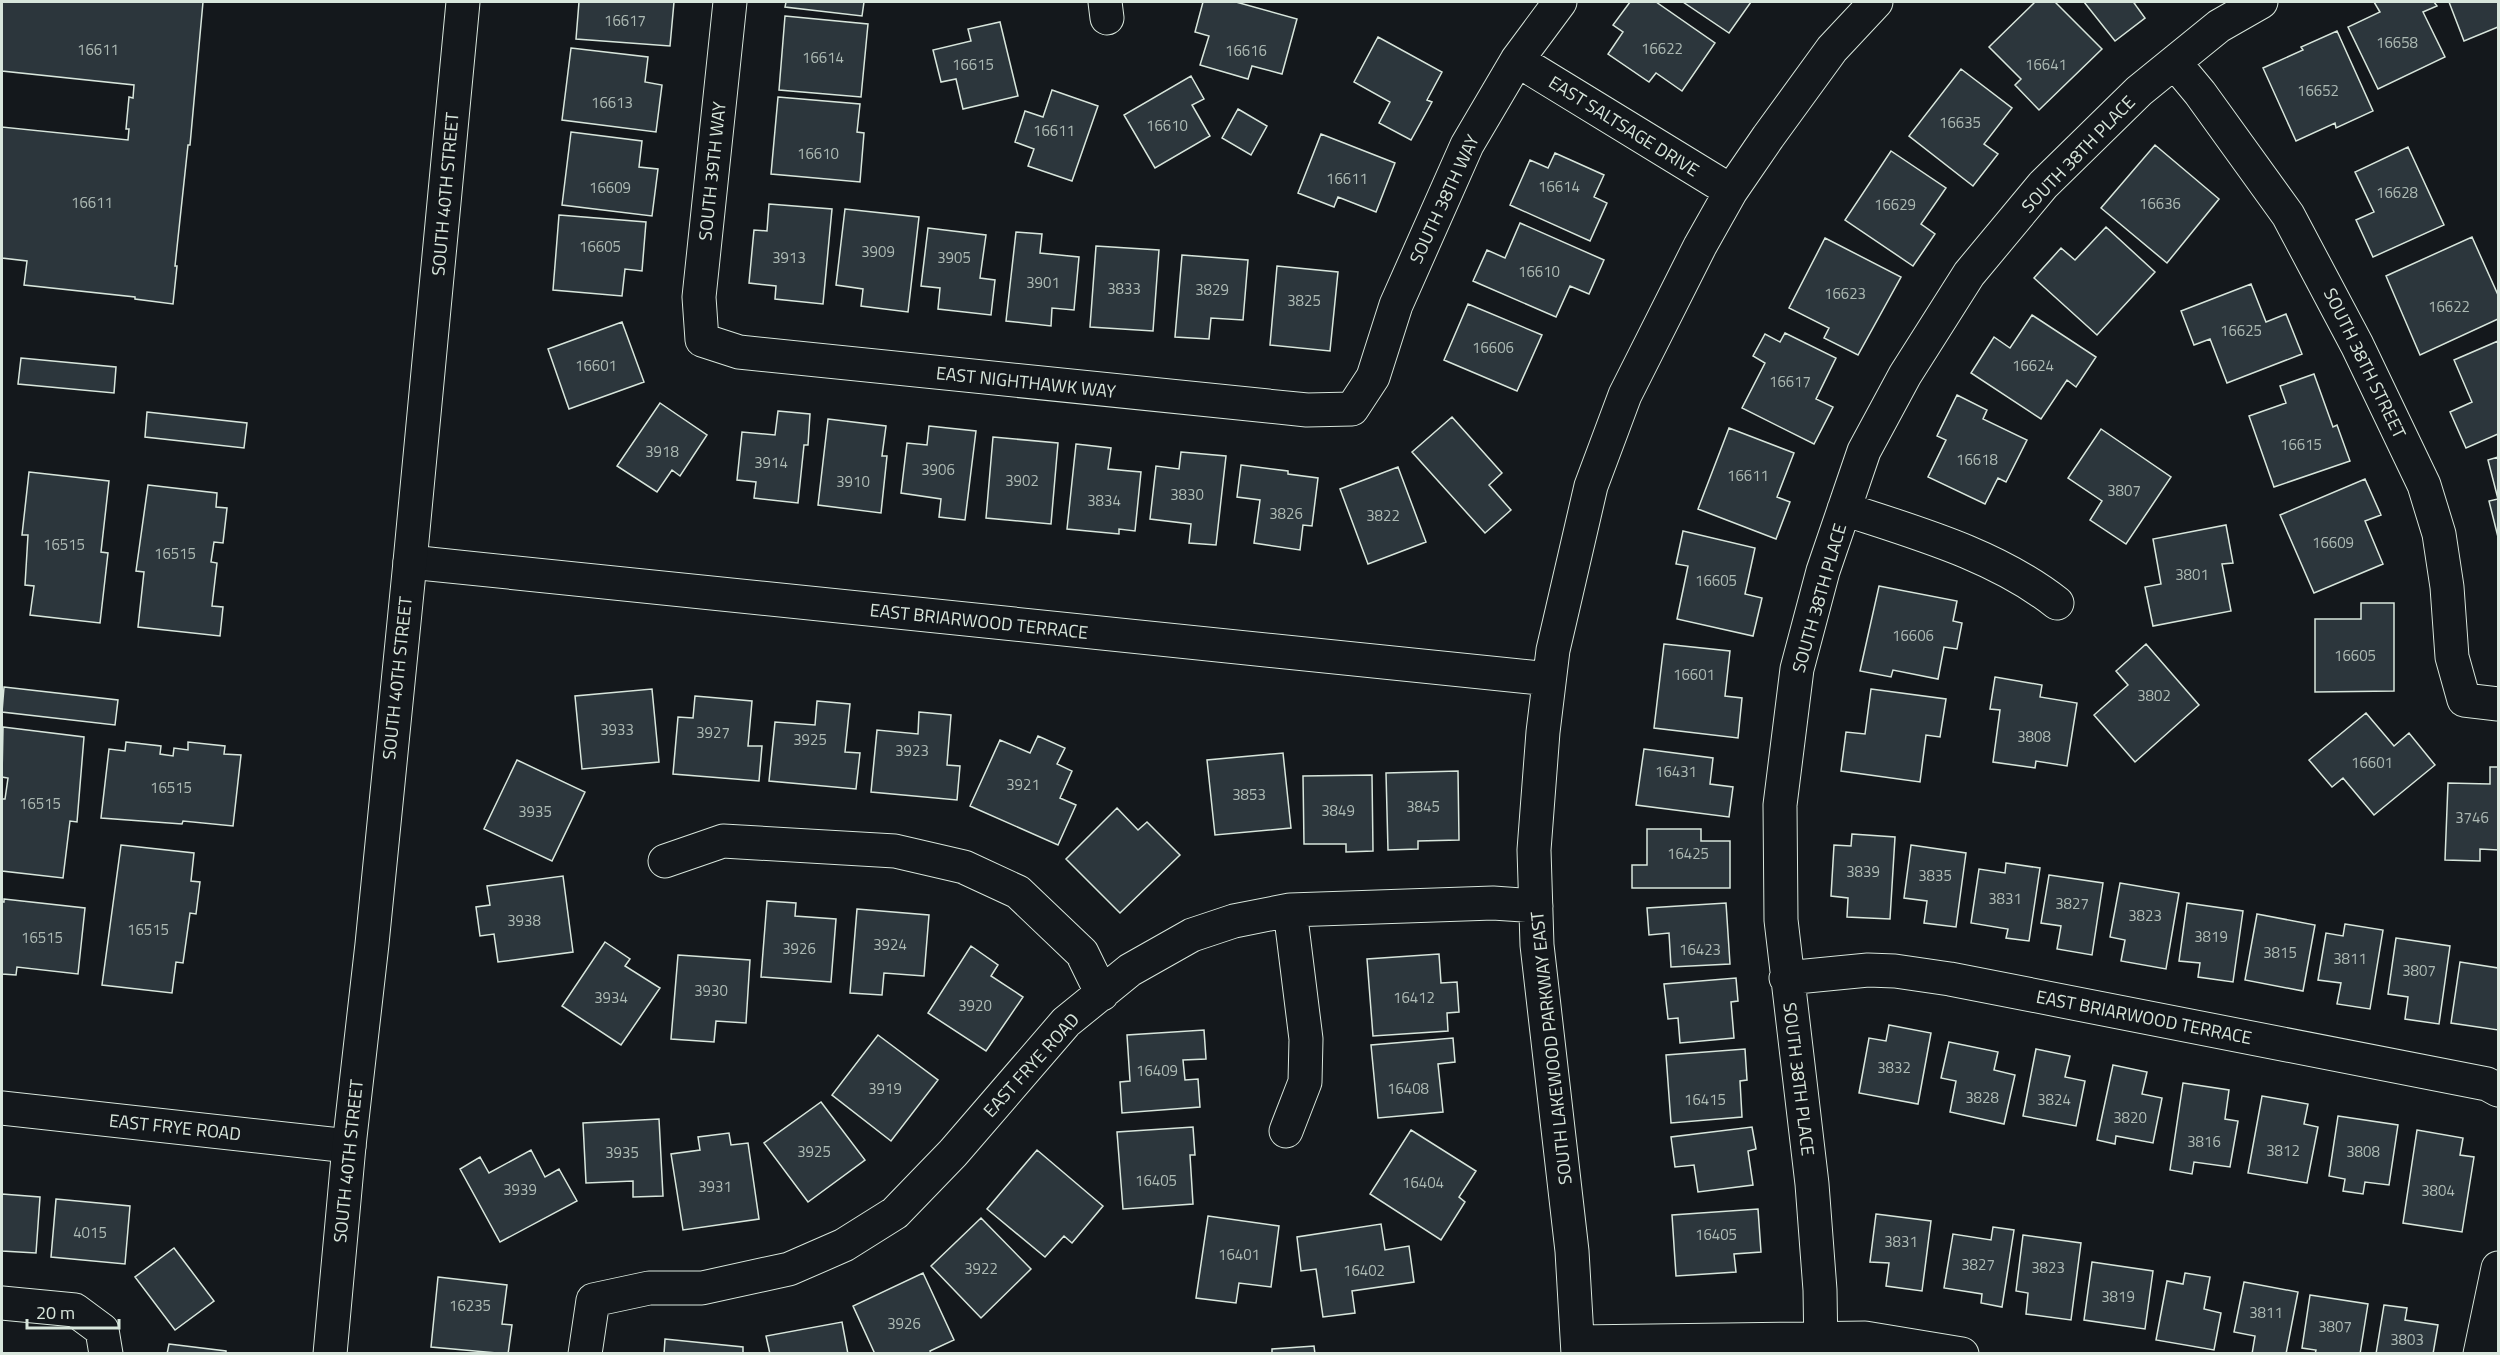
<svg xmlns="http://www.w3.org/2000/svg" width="2500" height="1355" font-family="'Titillium Web',sans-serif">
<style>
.building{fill:#2c363c;stroke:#d8e6dc;stroke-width:1.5}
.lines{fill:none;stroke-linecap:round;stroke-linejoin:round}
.minor-casing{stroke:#d8e6dc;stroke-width:35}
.major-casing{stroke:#d8e6dc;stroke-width:35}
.minor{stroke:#14181c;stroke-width:33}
.major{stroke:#14181c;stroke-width:33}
.labels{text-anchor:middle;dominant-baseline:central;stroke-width:4.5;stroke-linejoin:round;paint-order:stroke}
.number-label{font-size:15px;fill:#adbab4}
.street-label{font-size:18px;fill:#d8e6dc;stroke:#14181c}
</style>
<rect width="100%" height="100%" fill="#14181c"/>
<path class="building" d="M2 2H203L190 145H188L175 266H177L173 304 135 299V297L24 285 27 261 2 258V127L128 140 129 129H126L129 97 133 98 134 85 2 71Z
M579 2H674L670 46 576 39Z
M786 2H864L862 16 785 7Z
M1203 2H1236L1297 19 1282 74 1252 66 1248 79 1200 65 1209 36 1195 32Z
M1630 2H1656L1715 43 1682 91 1656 73 1649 82 1608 54 1623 32 1613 25Z
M1683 2H1751L1729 33Z
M2035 2H2055L2102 49 2039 110 2015 85 2021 79 1989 47Z
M2084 2H2137L2134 3 2145 18 2115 41Z
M2374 2H2434L2437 6 2423 12 2445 57 2378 89 2348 27 2380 12Z
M2449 2H2498V27L2464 41Z
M785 16 868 24 861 97 779 90Z
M1000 22 1018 96 963 109 956 79 941 82 933 50 971 41 968 29Z
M2337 31 2373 111 2336 128 2335 123 2296 141 2263 68 2303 50 2301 47Z
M1378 37 1442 72 1427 100 1432 102 1411 140 1379 123 1390 102 1354 82Z
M571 48 648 57 645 82 662 85 656 132 562 120Z
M1961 69 2012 108 1984 144 1998 154 1973 186 1909 136Z
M1191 76 1204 99 1192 105 1210 136 1155 168 1124 115Z
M1052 90 1098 106 1072 181 1028 166 1034 149 1015 142 1025 111 1043 117Z
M778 97 860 104 857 132 864 133 860 182 771 174Z
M1238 109 1267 126 1251 155 1222 138Z
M571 132 642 141 639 167 658 169 652 216 562 205Z
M1321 134 1395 163 1376 212 1338 197 1334 207 1298 193Z
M2155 145 2219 199 2167 263 2101 208Z
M2408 147 2444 225 2373 257 2356 220 2374 212 2355 172Z
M1891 151 1946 188 1921 224 1935 234 1913 266 1845 220Z
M1555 153 1604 175 1594 197 1607 203 1590 241 1510 205 1530 160 1548 168Z
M769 204 832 209 823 304 775 299 776 286 749 283 754 230 767 231Z
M845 209 919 217 908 312 861 306 863 289 836 285Z
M559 215 646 222 642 271 625 269 622 296 553 290Z
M1520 223 1604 260 1589 294 1570 286 1556 317 1473 281 1487 250 1505 258Z
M2106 227 2155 272 2097 335 2034 278 2061 248 2075 260Z
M928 228 986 235 980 278 995 280 991 315 938 309 940 288 921 286Z
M1016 232 1042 234 1040 253 1079 257 1074 310 1052 308 1051 326 1006 321Z
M2472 237 2498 295V319L2420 355 2386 276Z
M1825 238 1901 277 1858 355 1824 338 1829 328 1789 308Z
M1096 246 1159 250 1153 331 1090 327Z
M1182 255 1248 260 1243 320 1211 318 1209 339 1175 337Z
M1277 266 1338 272 1330 351 1270 345Z
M2251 284 2266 322 2286 314 2302 354 2227 383 2210 339 2194 345 2181 311Z
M1468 304 1542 335 1517 391 1444 360Z
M2032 315 2096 357 2076 387 2067 380 2041 419 1971 373 1994 337 2010 348Z
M622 322 644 382 569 409 548 349Z
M1785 333 1836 358 1816 399 1833 407 1814 444 1742 408 1765 363 1753 356 1765 334 1780 342Z
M2498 341V434L2466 448 2450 412 2472 402 2454 360Z
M21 358 116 367 114 393 18 384Z
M2314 374 2333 427 2337 425 2350 461 2274 487 2249 416 2286 403 2280 386Z
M1957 395 1987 410 1983 419 2027 440 2006 482 1998 478 1985 504 1928 477 1946 440 1937 436Z
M660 403 707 435 680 476 672 470 657 492 617 466Z
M778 411 810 414 808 445H804L798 503 754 498 756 482 737 480 742 432 775 435Z
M147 412 247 423 244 448 145 437Z
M1452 417 1502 473 1489 485 1511 510 1485 533 1412 452Z
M828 419 886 426 882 456H887L881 513 818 505Z
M929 426 976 431 965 520 939 517 941 499 901 493 907 443 927 445Z
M1729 428 1794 453 1777 497 1790 502 1776 539 1698 509Z
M2101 429 2171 477 2126 544 2090 520 2102 501 2068 478Z
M993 437 1058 443 1051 524 986 518Z
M1076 444 1111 448 1108 469 1141 472 1135 531 1119 529V534L1067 529Z
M1181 452 1226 456 1216 545 1189 543 1191 524 1150 519 1156 466 1179 469Z
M2498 457V537L2489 501 2498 499 2488 460Z
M1241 465 1288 471V474L1318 478 1312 526 1303 525 1300 550 1254 543 1260 500 1237 497Z
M1398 467 1426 542 1368 564 1340 489Z
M29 472 109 481 101 552 108 553 100 623 30 615 34 586 25 585 28 535H22Z
M2365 479 2381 515 2365 521 2383 564 2314 593 2280 515Z
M148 485 217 493 216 507 227 508 223 543 214 542 211 562 217 563 212 606 223 607 220 636 138 627 144 572 136 571Z
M2226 525 2233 563 2222 564 2231 611 2153 626 2145 587 2161 584 2153 539Z
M1683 531 1755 548 1745 594 1762 598 1753 636 1677 619 1688 566 1676 564Z
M1879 586 1957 601 1953 621 1962 623 1957 649 1944 647 1938 679 1893 670 1891 677 1860 671Z
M2361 603H2394V691L2315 692V619H2361Z
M1664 644 1730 651 1725 696 1742 698 1738 738 1654 728Z
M2146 644 2199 705 2135 762 2094 715 2128 685 2116 671Z
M1995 677 2042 685 2040 697 2077 703 2067 766 2036 761 2035 768 1993 762 2000 710 1990 709Z
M4 687 118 700 115 725 2 712Z
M652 689 659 762 582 769 575 696Z
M1871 689 1946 699 1940 737 1926 735 1920 782 1841 771 1846 732 1865 734Z
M695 696 752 701 748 746H762L759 781 673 774 678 717 693 718Z
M817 701 850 704 845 752 860 753 856 789 769 781 775 722 815 725Z
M919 712 951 715 947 765 960 766 957 800 871 792 877 730 918 734Z
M2366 713 2394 746 2409 733 2435 765 2374 815 2343 778 2332 787 2309 760Z
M3 727 84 737 77 822 70 821 63 878 2 871V799H5L8 778 2 777Z
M1038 736 1065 748 1057 764 1072 771 1060 798 1076 805 1058 845 970 806 1000 740 1030 753Z
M126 742 161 746 160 754 173 756 174 748 188 750V742L225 746 224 754 241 755 233 826 183 821 182 824 101 818 109 749 125 751Z
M1644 749 1713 758 1710 784 1733 787 1729 817 1636 805Z
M1283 753 1291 828 1215 835 1207 760Z
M517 760 585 792 552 861 484 829Z
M2490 767H2498V850L2480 849V861L2445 860 2448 783 2490 784Z
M1458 771 1459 840 1418 841V849L1388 850 1386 773Z
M1372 775 1373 851 1346 852V844H1304L1303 776Z
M1117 808 1138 830 1147 822 1180 855 1120 913 1066 859Z
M1647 829H1701V841H1730V888H1632V865H1647Z
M1852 834 1895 837 1890 919 1847 917 1848 898 1831 896 1834 845 1851 846Z
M121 845 194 853 191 881 200 882 196 914 190 913 183 963 176 962 172 993 102 985Z
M1911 845 1966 853 1956 927 1924 923 1927 901 1904 898Z
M2006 863 2040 868 2029 941 2006 938 2008 929 1971 923 1979 869 2005 873Z
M2049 875 2103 883 2092 955 2057 949 2061 926 2041 923Z
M563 876 573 952 498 962 494 934 480 936 476 907 490 905 487 886Z
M2120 883 2179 893 2166 969 2121 961 2125 940 2110 937Z
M4 899 85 908 78 974 17 967 16 975 2 974V902H4Z
M767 901 796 903 795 916 836 919 831 982 761 977Z
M1726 903 1730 964 1671 967 1669 933 1649 935 1647 908Z
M2187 903 2243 911 2233 982 2198 977 2200 963 2179 961Z
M857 909 929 915 924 976 884 973 882 995 850 993Z
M2257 914 2315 925 2303 991 2245 980Z
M2345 924 2383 930 2370 1009 2337 1004 2341 983 2318 980 2326 933 2343 936Z
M2396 938 2450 946 2439 1024 2405 1019 2408 997 2388 994Z
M605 942 630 959 625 966 660 988 621 1045 562 1006Z
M971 946 998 965 991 976 1023 997 986 1051 928 1013Z
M1439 954 1441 983 1457 982 1459 1012 1447 1013 1448 1031 1373 1036 1367 959Z
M678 955 750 960 746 1023 716 1021 714 1042 671 1039Z
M2460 962 2498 968V1030L2451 1023Z
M1736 978 1738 1001 1731 1002 1734 1038 1680 1043 1678 1018 1668 1019 1664 984Z
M1889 1025 1931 1033 1918 1104 1859 1093 1869 1038 1886 1041Z
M1204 1030 1206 1059 1183 1060 1185 1080 1198 1079 1200 1107 1122 1113 1120 1082 1130 1081 1127 1035Z
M878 1035 938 1080 891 1141 832 1095Z
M1453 1038 1455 1062 1438 1064 1443 1112 1378 1118 1371 1045Z
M1949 1042 1998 1052 1994 1070 2015 1075 2004 1124 1950 1112 1956 1081 1941 1078Z
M1745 1049 1747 1080 1740 1081 1742 1117 1671 1123 1666 1055Z
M2036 1049 2070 1056 2065 1077 2085 1081 2076 1126 2023 1116Z
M2113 1065 2147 1072 2142 1094 2162 1098 2153 1143 2116 1136 2115 1144 2097 1140Z
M2183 1083 2229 1090 2225 1119 2238 1121 2230 1167 2194 1162 2192 1174 2170 1170Z
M2262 1096 2308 1104 2304 1124 2318 1127 2307 1183 2248 1173Z
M821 1102 865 1160 808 1202 764 1143Z
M2338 1116 2398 1125 2389 1185 2365 1182 2363 1194 2343 1191 2345 1179 2329 1176Z
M659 1119 663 1196 633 1197V1181L586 1183 583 1123Z
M1193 1127 1195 1155H1190L1193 1204 1123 1209 1117 1132Z
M1752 1127 1756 1149 1748 1151 1753 1185 1698 1192 1694 1165 1675 1167 1671 1137Z
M1411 1130 1476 1171 1459 1197 1465 1202 1441 1240 1370 1194Z
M2417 1130 2463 1138 2460 1155 2474 1157 2462 1232 2403 1223Z
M729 1133 731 1145 748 1143 759 1219 683 1230 671 1154 700 1150 698 1137Z
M531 1150 545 1177 559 1169 577 1201 500 1242 460 1169 480 1157 489 1173Z
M1037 1150 1103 1206 1072 1243 1064 1236 1045 1257 987 1209Z
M2 1194 40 1197 36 1253 2 1251Z
M56 1199 130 1206 125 1264 51 1257Z
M1758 1209 1761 1252 1734 1254 1736 1272 1676 1276 1672 1215Z
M1876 1214 1931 1221 1922 1291 1886 1286 1889 1263 1870 1262Z
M1208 1216 1279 1226 1271 1287 1239 1283 1236 1303 1196 1298Z
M981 1218 1031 1269 981 1318 931 1266Z
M1381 1224 1385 1250 1409 1246 1414 1282 1352 1291 1355 1313 1323 1317 1316 1269 1301 1271 1297 1237Z
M1993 1227 2014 1230 2002 1307 1981 1303 1982 1294 1944 1288 1953 1234 1991 1240Z
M2023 1235 2081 1243 2071 1320 2026 1314 2028 1293 2016 1291Z
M174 1248 214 1301 175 1330 135 1277Z
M2092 1262 2153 1271 2145 1329 2084 1320Z
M923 1273 954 1340 930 1351 931 1354H875L853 1306Z
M2185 1273 2210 1277 2204 1309 2221 1313 2214 1350 2156 1340 2167 1281 2183 1284Z
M438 1277 507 1285 502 1324 512 1325 508 1354 431 1347Z
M2244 1282 2298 1292 2286 1354H2252L2255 1336 2234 1332Z
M2310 1295 2368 1304 2360 1354H2315L2316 1350 2302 1348Z
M2384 1305 2407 1308 2405 1320 2438 1325 2433 1354H2376Z
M842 1322 848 1354H770L766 1336Z
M665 1339 743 1347V1354H664Z
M169 1344 226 1351V1354H167Z
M1314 1346 1315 1354H1272V1349Z"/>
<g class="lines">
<g class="minor-casing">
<path id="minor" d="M730 2 699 297 702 340 739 352 1307 410 1352 409 1373 377 1396 305 1467 145 1517 60 1560 2
M1105 2 1107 18
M1517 60 1731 191
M2175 63 2200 93 2288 215 2357 345 2424 485 2439 534 2447 587 2452 657 2464 700 2498 704
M1844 509C1917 533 1996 555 2057 603
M410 562 1549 679
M665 861 723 841 895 851 964 867 1018 892 1082 953 1102 994
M1786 978 1868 970 1895 971 1950 979 2487 1084 2498 1090
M2 1108 349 1146
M1286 1131 1305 1082 1306 1039 1290 910
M2 1303 75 1310 102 1330 106 1354
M1578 1342 1865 1338 1962 1354
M585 1354 593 1300 649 1288H702L789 1269 844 1245 895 1213 953 1153 1066 1022 1130 970 1192 935 1234 921 1290 910 1493 903 1536 906
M1578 1354 1572 1251 1537 945 1534 850 1543 732 1553 650 1560 620 1591 486 1625 395 1700 246 1731 191 1768 137 1832 49 1876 2
M1821 1354 1820 1290 1812 1184 1781 920 1780 805 1797 669 1823 571 1864 451 1905 375 1969 274 2043 185 2139 91 2219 26 2261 2
M2480 1354 2498 1268"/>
</g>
<g class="major-casing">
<path id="major" d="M330 1354 349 1146 372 944 410 562 463 2"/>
</g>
<use href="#minor" class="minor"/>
<use href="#major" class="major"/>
</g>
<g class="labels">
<g class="number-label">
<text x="625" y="20">16617</text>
<text x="2397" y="42">16658</text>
<text x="1662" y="48">16622</text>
<text x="98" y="49">16611</text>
<text x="1246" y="50">16616</text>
<text x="823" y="57">16614</text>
<text x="973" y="64">16615</text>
<text x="2046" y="64">16641</text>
<text x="2318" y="90">16652</text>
<text x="612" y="102">16613</text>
<text x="1960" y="122">16635</text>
<text x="1167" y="125">16610</text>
<text x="1054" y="130">16611</text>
<text x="818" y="153">16610</text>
<text x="1347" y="178">16611</text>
<text x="1559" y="186">16614</text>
<text x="610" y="187">16609</text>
<text x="2397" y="192">16628</text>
<text x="92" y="202">16611</text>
<text x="2160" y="203">16636</text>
<text x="1895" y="204">16629</text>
<text x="600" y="246">16605</text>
<text x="878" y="251">3909</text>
<text x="789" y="257">3913</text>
<text x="954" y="257">3905</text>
<text x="1539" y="271">16610</text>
<text x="1043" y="282">3901</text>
<text x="1124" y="288">3833</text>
<text x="1212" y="289">3829</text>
<text x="1845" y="293">16623</text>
<text x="1304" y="300">3825</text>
<text x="2449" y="306">16622</text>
<text x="2241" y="330">16625</text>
<text x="1493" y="347">16606</text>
<text x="596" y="365">16601</text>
<text x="2033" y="365">16624</text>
<text x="1790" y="381">16617</text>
<text x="2301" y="444">16615</text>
<text x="662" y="451">3918</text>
<text x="1977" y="459">16618</text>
<text x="771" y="462">3914</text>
<text x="938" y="469">3906</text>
<text x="1748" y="475">16611</text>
<text x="1022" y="480">3902</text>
<text x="853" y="481">3910</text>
<text x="2124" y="490">3807</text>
<text x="1187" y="494">3830</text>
<text x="1104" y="500">3834</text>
<text x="1286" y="513">3826</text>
<text x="1383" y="515">3822</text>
<text x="2333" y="542">16609</text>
<text x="64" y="544">16515</text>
<text x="175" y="553">16515</text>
<text x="2192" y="574">3801</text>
<text x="1716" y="580">16605</text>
<text x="1913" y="635">16606</text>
<text x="2355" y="655">16605</text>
<text x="1694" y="674">16601</text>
<text x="2154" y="695">3802</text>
<text x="617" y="729">3933</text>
<text x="713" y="732">3927</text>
<text x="2034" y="736">3808</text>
<text x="810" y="739">3925</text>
<text x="912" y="750">3923</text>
<text x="2372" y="762">16601</text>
<text x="1676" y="771">16431</text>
<text x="1023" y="784">3921</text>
<text x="171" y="787">16515</text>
<text x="1249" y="794">3853</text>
<text x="40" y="803">16515</text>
<text x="1423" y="806">3845</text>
<text x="1338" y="810">3849</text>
<text x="535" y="811">3935</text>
<text x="2472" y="817">3746</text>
<text x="1688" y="853">16425</text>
<text x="1863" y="871">3839</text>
<text x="1935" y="875">3835</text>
<text x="2005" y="898">3831</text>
<text x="2072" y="903">3827</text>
<text x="2145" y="915">3823</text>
<text x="524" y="920">3938</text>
<text x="148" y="929">16515</text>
<text x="2211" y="936">3819</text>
<text x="42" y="937">16515</text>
<text x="890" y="944">3924</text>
<text x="799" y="948">3926</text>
<text x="1700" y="949">16423</text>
<text x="2280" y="952">3815</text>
<text x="2350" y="958">3811</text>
<text x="2419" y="970">3807</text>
<text x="711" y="990">3930</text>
<text x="611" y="997">3934</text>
<text x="1414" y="997">16412</text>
<text x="975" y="1005">3920</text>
<text x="1894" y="1067">3832</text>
<text x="1157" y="1070">16409</text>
<text x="885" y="1088">3919</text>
<text x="1408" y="1088">16408</text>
<text x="1982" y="1097">3828</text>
<text x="1705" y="1099">16415</text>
<text x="2054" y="1099">3824</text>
<text x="2130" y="1117">3820</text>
<text x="2204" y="1141">3816</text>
<text x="2283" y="1150">3812</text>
<text x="814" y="1151">3925</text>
<text x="2363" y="1151">3808</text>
<text x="622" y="1152">3935</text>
<text x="1156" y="1180">16405</text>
<text x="1423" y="1182">16404</text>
<text x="715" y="1186">3931</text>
<text x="520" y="1189">3939</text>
<text x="2438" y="1190">3804</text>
<text x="90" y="1232">4015</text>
<text x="1716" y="1234">16405</text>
<text x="1901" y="1241">3831</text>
<text x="1239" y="1254">16401</text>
<text x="1978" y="1264">3827</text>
<text x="2048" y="1267">3823</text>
<text x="981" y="1268">3922</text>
<text x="1364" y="1270">16402</text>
<text x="2118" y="1296">3819</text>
<text x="470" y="1305">16235</text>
<text x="2266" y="1312">3811</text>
<text x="904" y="1323">3926</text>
<text x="2335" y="1326">3807</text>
<text x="2407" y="1339">3803</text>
</g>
<g class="street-label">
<text transform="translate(1624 126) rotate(32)">EAST SALTSAGE DRIVE</text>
<text transform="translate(2078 154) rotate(-46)">SOUTH 38TH PLACE</text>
<text transform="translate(712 171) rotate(-84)">SOUTH 39TH WAY</text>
<text transform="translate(445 194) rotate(-85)">SOUTH 40TH STREET</text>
<text transform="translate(1444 199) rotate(-65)">SOUTH 38TH WAY</text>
<text transform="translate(2365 363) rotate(64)">SOUTH 38TH STREET</text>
<text transform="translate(1026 382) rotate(6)">EAST NIGHTHAWK WAY</text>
<text transform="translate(1819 598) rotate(-74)">SOUTH 38TH PLACE</text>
<text transform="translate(979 621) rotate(6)">EAST BRIARWOOD TERRACE</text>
<text transform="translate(397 678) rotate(-84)">SOUTH 40TH STREET</text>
<text transform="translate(2144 1017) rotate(11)">EAST BRIARWOOD TERRACE</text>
<text transform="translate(1551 1048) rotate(-96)">SOUTH LAKEWOOD PARKWAY EAST</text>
<text transform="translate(1031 1065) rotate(-48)">EAST FRYE ROAD</text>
<text transform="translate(1799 1079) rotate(83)">SOUTH 38TH PLACE</text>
<text transform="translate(175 1127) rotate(6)">EAST FRYE ROAD</text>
<text transform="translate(348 1161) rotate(-84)">SOUTH 40TH STREET</text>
</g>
</g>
<rect width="2500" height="1355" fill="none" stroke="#d8e6dc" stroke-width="6"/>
<path d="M27 1319v9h92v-9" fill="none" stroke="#d8e6dc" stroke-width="3"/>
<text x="36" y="1319" font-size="18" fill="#d8e6dc" stroke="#14181c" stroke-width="4.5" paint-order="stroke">20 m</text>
</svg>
